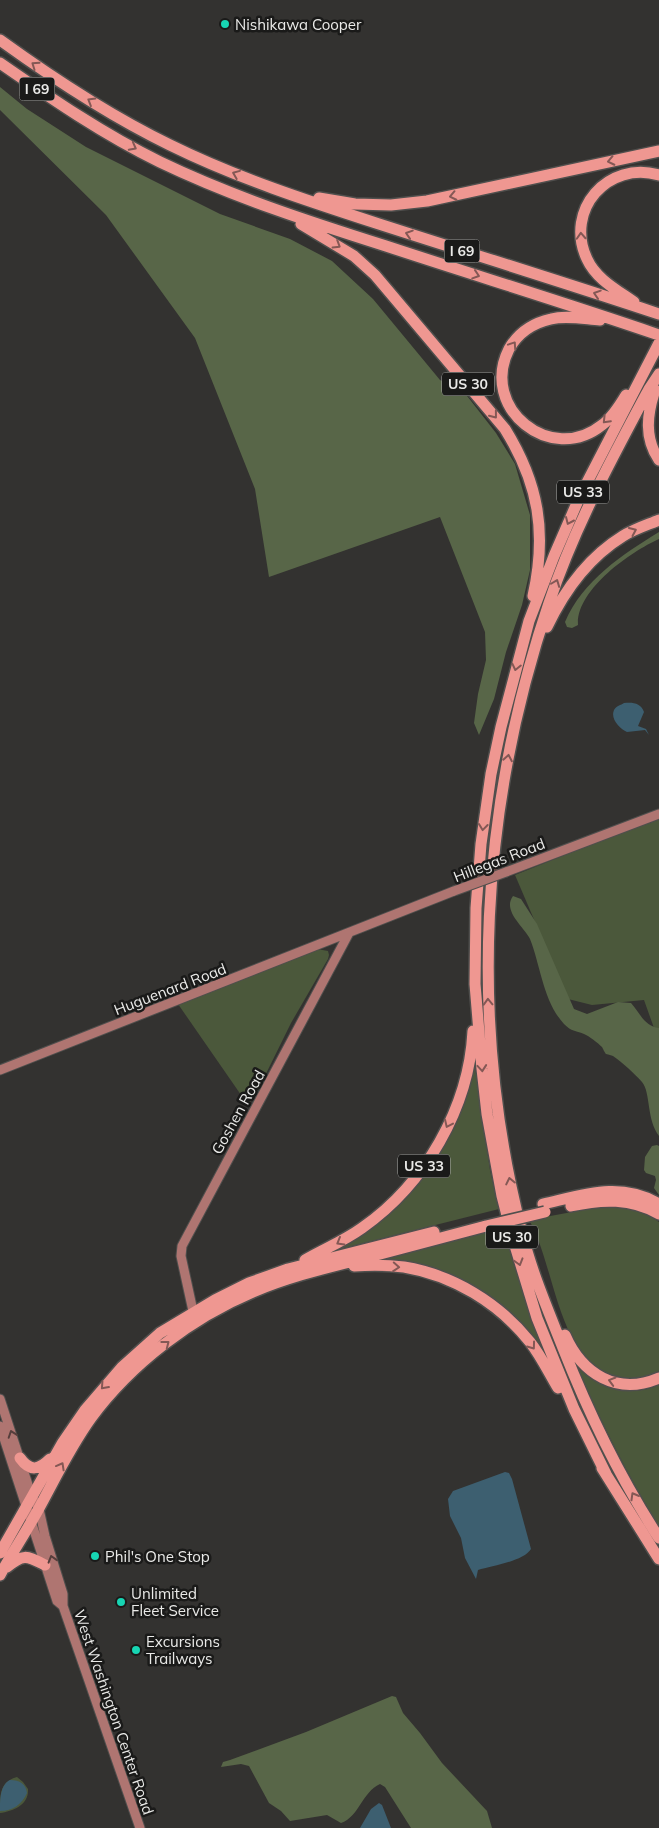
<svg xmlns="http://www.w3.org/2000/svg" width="659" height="1828" font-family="Mulish,sans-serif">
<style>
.green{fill:#4b583b}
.forest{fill:#586648}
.water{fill:#3d5f70}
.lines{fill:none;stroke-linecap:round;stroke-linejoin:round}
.secondary-casing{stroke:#504f4d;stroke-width:11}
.highway-casing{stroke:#504f4d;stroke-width:14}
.secondary{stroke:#af7571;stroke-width:9}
.highway{stroke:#ef9791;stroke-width:11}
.secondary-bridge-casing{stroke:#504f4d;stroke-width:11;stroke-linecap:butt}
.highway-bridge-casing{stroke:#504f4d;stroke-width:14;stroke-linecap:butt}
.secondary-bridge{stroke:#af7571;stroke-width:9}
.highway-bridge{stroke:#ef9791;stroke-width:11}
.oneway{stroke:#845855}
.oneway2{stroke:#563e3c}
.poi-dot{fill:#17d5b3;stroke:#1a1a19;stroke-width:2}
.labels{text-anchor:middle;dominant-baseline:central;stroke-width:5;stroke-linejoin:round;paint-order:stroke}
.shield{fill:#1a1a19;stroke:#acacaa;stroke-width:1}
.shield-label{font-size:14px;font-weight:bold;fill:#eaeae8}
.poi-label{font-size:15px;fill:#eaeae8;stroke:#1a1a19;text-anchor:start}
.street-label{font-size:15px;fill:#eaeae8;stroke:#1a1a19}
</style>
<rect width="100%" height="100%" fill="#333230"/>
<path class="green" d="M659 817V1042L644 1000 592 1005 568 999 515 875Z
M317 949 328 951 329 955 328 959 291 1023 256 1094 248 1105 178 1004Z
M471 1067H475L490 1170 499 1209 340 1249 339 1246 417 1179Z
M604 1206C623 1207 644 1210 659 1222V1371C645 1378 629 1381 614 1376 557 1360 555 1264 529 1220Z
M503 1225 525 1297 548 1359 490 1299 379 1261 381 1258Z
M576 1362C595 1389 629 1398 659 1385V1527C627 1474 600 1420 575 1363Z
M17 1777 23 1782 28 1789C29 1805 13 1811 0 1813 0 1793 0 1782 17 1777Z"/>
<path class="forest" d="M0 87 27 109 86 147 220 214 290 239 332 261 373 299 440 380 464 392 496 433 515 464 530 515V570L522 605 506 652 494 699 479 735 474 723 478 694 486 660 485 632 440 517 269 577 255 489 195 338 106 215 0 110Z
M659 532V539C630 552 576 590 578 625L572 628 567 627 565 622C583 580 622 555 659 532Z
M513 896 521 899 537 924 574 1009 587 1014 618 1002 631 1003C640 1013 644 1026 659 1028V1136C646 1119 651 1093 642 1082 634 1073 623 1063 613 1056 611 1055 609 1055 606 1054 605 1053 603 1049 602 1047 598 1043 589 1036 584 1034 575 1030 572 1032 564 1024 543 1001 541 967 530 939 524 927 502 911 513 896Z
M657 1145 659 1146V1195L654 1188 656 1180 655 1176 646 1173 644 1170 645 1157 652 1146Z
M392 1696 396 1697 403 1713 420 1733 442 1763 487 1811 492 1828H411L385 1787 380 1784C362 1792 359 1817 341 1823L327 1815 290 1821 281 1811 269 1803 249 1766 241 1764 221 1767 223 1762 230 1760 306 1732Z"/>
<path class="water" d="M624 703C633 702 641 703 644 712L638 726 646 729 649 735 645 730 627 732C620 729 610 719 614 710 616 706 621 705 624 703Z
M505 1472 509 1473 512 1479 531 1549C524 1561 492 1566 478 1570L476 1579 465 1558 461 1538 450 1516 448 1499 453 1491Z
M10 1780C20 1780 26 1784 27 1793 22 1804 13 1811 0 1811 0 1800 0 1785 10 1780Z
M379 1803 382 1805 391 1828H360L371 1809Z"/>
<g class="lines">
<g class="secondary-casing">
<path id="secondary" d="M506 872 659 814
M0 1070 454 891
M193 1311 181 1256 182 1246 349 933
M0 1399 32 1497 39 1509 45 1536 63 1594V1606L140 1828
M0 1426 57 1601 63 1606"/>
</g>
<g class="highway-casing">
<path id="highway" d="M0 40C54 79 110 116 170 145 237 178 308 201 379 224 472 254 566 283 659 314
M0 63C52 99 103 134 160 162 233 197 310 222 386 246 477 276 569 304 659 335
M319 198 355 204 391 205 427 201 659 151
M301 224 354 256 375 275 505 429C539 484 547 533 533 596
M634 302C617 290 596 279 587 259 564 210 608 160 659 175
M600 320C585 319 566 315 551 319 533 323 518 333 509 349 479 408 551 466 602 425 612 418 620 405 626 395
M659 374 649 389C612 458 574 528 549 603 480 807 468 1025 522 1233 532 1273 548 1310 563 1348 589 1414 620 1478 659 1538
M655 390C647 414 644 438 659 460
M547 627C564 591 589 557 623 536 634 529 647 525 659 520
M543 1204C583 1195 620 1181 659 1204
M571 1206C602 1199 631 1198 659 1214
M305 1260C324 1249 344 1241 362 1228 425 1184 469 1108 473 1031
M354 1266C370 1265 388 1265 404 1267 453 1275 499 1303 530 1342 541 1356 549 1373 558 1388
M565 1335C582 1374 617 1396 659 1378
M20 1458C30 1472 39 1470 50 1459
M602 1468 659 1559
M606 1474 574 1409 537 1318 513 1239 502 1196 487 1114 482 1069 475 984 476 908 481 844 491 774 501 727 529 621 554 556 580 496 659 343
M0 1553 63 1442 85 1410 122 1367 160 1333 215 1300 249 1283 288 1269 434 1232
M7 1567C24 1553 27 1556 45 1565
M0 1575C12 1553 26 1532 38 1510 55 1479 70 1447 91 1418 131 1364 191 1318 253 1292 290 1276 330 1267 369 1257 408 1247 447 1236 486 1226"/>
</g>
<use href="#secondary" class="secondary"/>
<use href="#highway" class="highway"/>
<g class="secondary-bridge-casing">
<path id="secondary-bridge" d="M454 891 506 872"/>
</g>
<g class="highway-bridge-casing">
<path id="highway-bridge" d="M486 1226 545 1212"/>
</g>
<use href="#secondary-bridge" class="secondary-bridge"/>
<use href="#highway-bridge" class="highway-bridge"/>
</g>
<defs><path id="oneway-chevron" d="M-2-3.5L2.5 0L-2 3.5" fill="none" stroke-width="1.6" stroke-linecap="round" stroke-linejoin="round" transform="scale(1.25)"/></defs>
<g class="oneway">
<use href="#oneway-chevron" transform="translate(35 65) rotate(-145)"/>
<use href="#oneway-chevron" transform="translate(91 101) rotate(-149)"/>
<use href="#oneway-chevron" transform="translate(133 147) rotate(28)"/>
<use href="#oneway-chevron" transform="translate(611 161) rotate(168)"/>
<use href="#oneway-chevron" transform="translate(236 174) rotate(-158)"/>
<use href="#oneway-chevron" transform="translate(453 196) rotate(168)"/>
<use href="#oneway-chevron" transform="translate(409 234) rotate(-162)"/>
<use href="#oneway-chevron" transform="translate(581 236) rotate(-93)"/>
<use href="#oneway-chevron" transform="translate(337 245) rotate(32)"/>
<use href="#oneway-chevron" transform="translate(476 275) rotate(18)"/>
<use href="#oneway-chevron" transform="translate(597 294) rotate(-162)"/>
<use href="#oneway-chevron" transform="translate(513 345) rotate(-56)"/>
<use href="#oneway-chevron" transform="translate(494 415) rotate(52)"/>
<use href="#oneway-chevron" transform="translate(606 420) rotate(134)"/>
<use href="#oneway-chevron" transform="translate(569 521) rotate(114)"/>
<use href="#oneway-chevron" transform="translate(633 531) rotate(-24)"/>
<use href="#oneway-chevron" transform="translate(556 583) rotate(-69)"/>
<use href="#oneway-chevron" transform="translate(516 667) rotate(103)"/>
<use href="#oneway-chevron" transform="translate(508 758) rotate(-80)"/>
<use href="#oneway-chevron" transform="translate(483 827) rotate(97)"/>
<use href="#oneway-chevron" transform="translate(488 1002) rotate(-92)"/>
<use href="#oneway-chevron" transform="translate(482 1068) rotate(85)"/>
<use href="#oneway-chevron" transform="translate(448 1124) rotate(115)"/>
<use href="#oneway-chevron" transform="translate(510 1181) rotate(-102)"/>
<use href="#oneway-chevron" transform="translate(340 1242) rotate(150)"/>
<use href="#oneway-chevron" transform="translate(519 1262) rotate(74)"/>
<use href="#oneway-chevron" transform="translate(396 1267) rotate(4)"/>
<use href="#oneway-chevron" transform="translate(166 1344) rotate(-38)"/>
<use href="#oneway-chevron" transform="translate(532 1346) rotate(54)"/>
<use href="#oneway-chevron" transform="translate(612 1381) rotate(-164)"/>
<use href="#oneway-chevron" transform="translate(104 1386) rotate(132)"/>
<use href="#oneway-chevron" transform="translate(61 1466) rotate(-61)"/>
<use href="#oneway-chevron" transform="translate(634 1496) rotate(-120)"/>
</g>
<g class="oneway2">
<use href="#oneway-chevron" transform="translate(12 1434) rotate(-109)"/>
<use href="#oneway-chevron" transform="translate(52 1559) rotate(-107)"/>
</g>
<g class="poi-dot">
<circle cx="225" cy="24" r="5"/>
<circle cx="95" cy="1556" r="5"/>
<circle cx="121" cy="1602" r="5"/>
<circle cx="136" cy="1650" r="5"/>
</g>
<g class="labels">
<g class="shield">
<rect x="19.5" y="77.5" width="35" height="23" rx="4"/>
<rect x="444.5" y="239.5" width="35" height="23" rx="4"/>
<rect x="442" y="372.5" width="52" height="23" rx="4"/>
<rect x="557" y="480.5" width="52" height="23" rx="4"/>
<rect x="398" y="1154.5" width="52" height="23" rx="4"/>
<rect x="486" y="1225.5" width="52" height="23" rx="4"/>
</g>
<g class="shield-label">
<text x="37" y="89">I 69</text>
<text x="462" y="251">I 69</text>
<text x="468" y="384">US 30</text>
<text x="583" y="492">US 33</text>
<text x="424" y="1166">US 33</text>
<text x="512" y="1237">US 30</text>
</g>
<g class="poi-label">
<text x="235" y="24">Nishikawa Cooper</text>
<text x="105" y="1556">Phil's One Stop</text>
<text x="131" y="1593">Unlimited<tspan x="131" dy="17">Fleet Service</tspan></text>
<text x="146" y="1641">Excursions<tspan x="146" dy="17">Trailways</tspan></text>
</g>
<g class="street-label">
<text transform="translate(499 860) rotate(-21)">Hillegas Road</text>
<text transform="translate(170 989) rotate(-21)">Huguenard Road</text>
<text transform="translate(238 1112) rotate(-61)">Goshen Road</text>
<text transform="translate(114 1712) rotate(71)">West Washington Center Road</text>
</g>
</g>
</svg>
